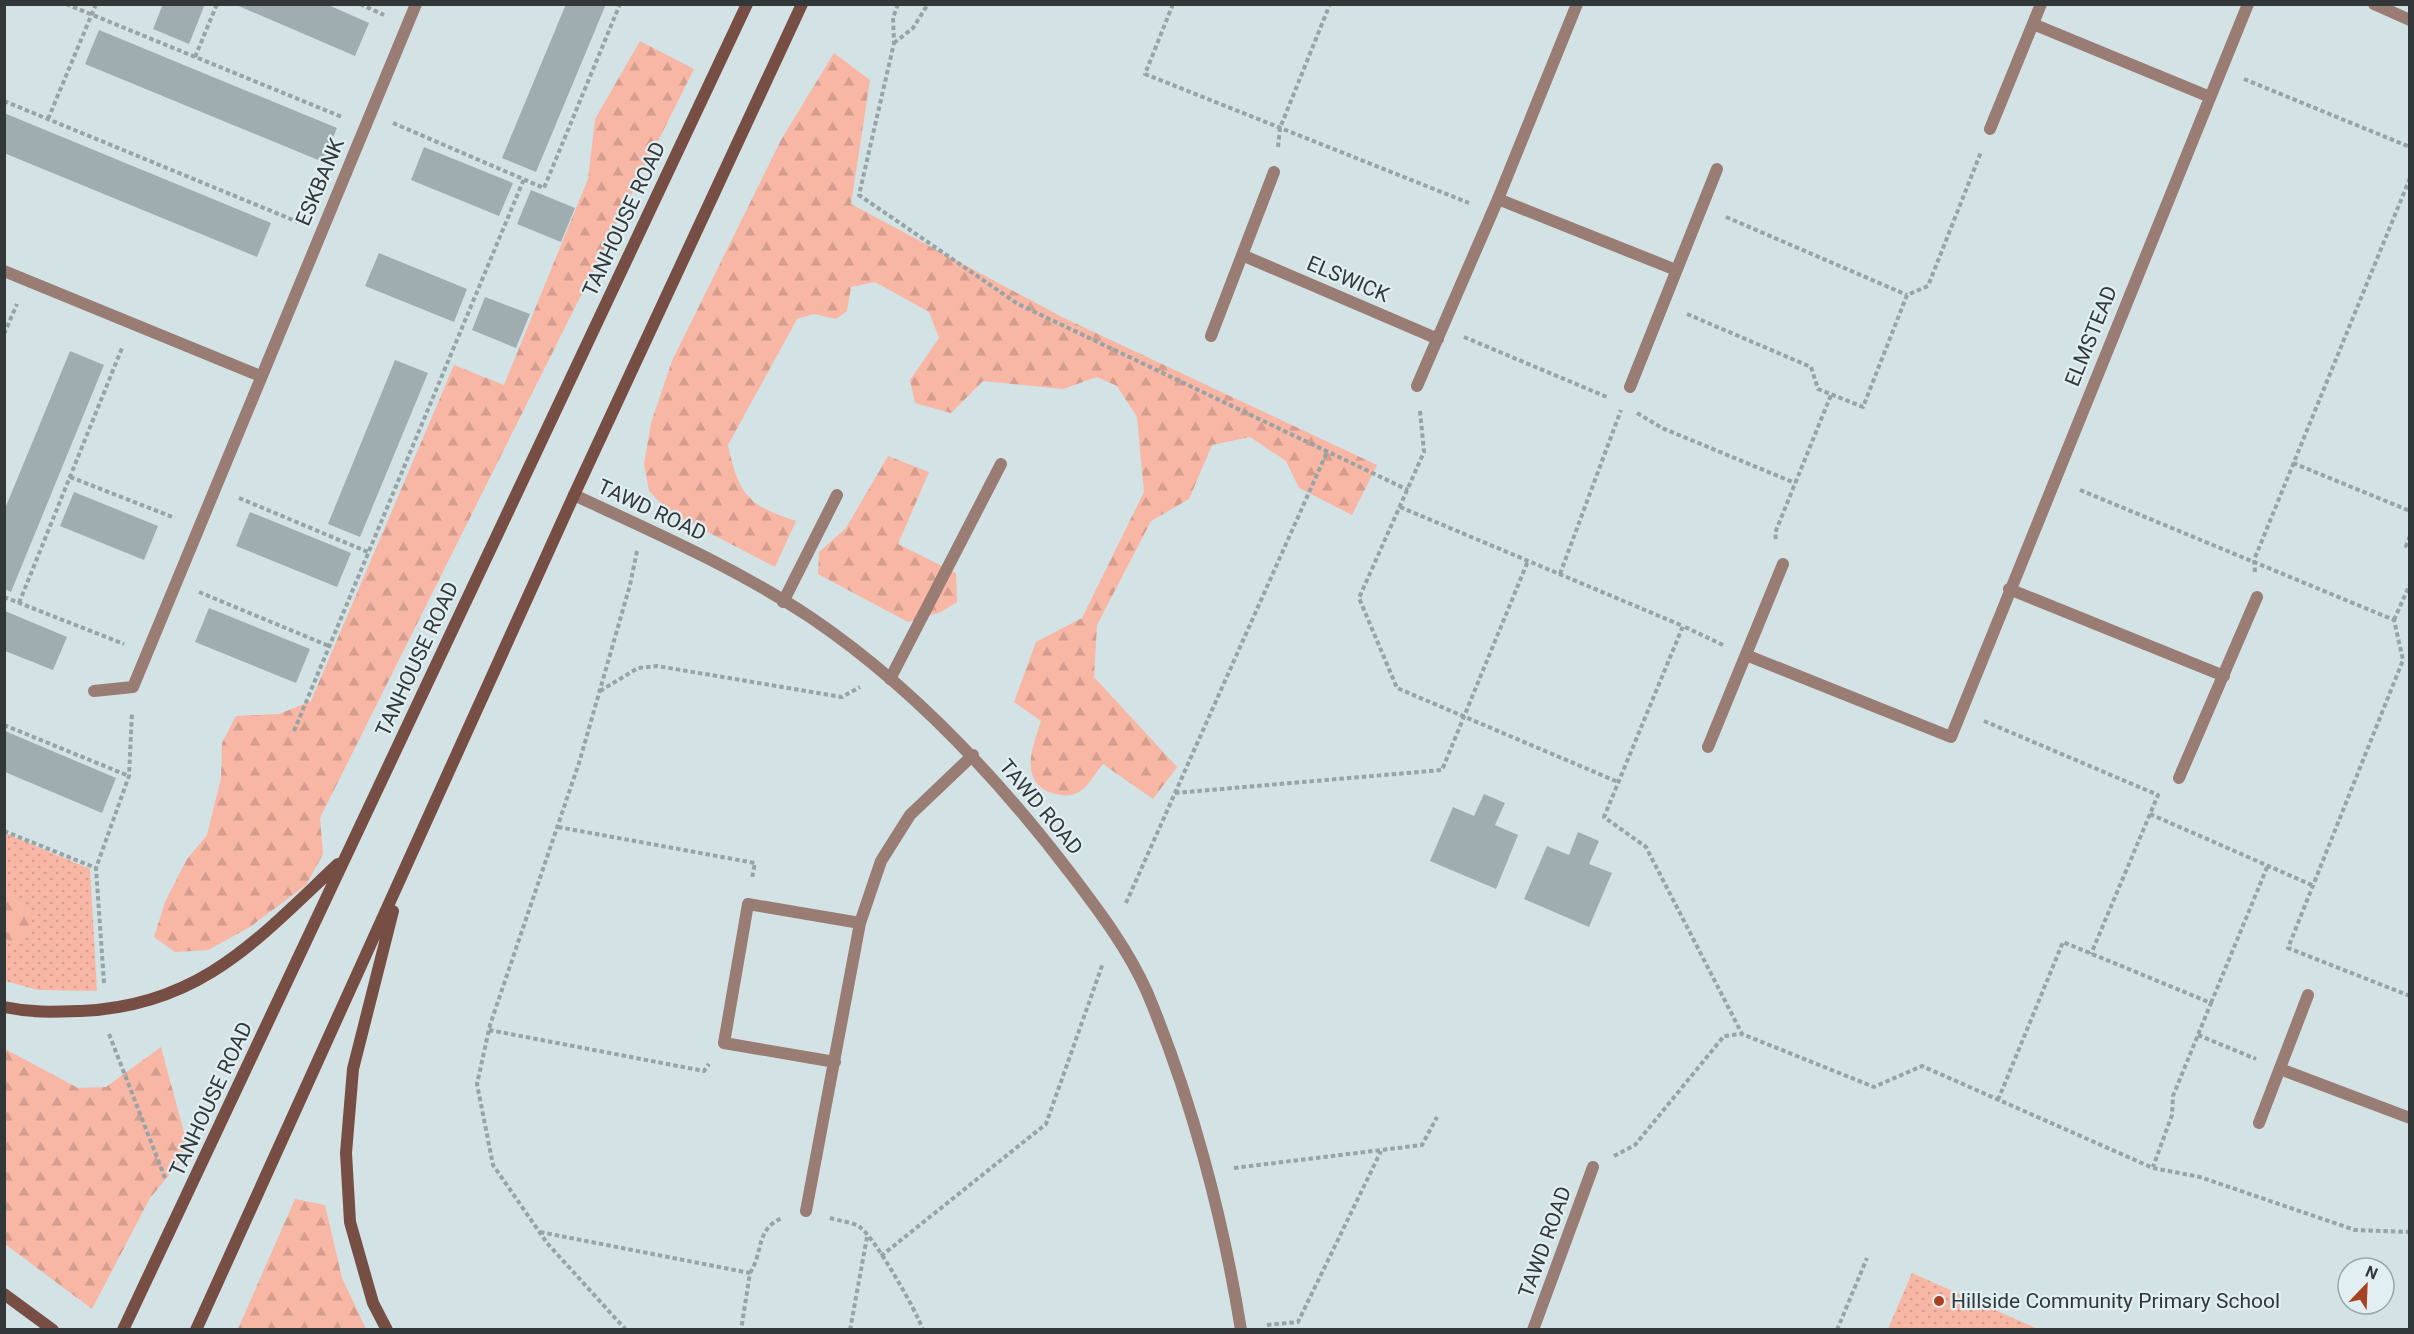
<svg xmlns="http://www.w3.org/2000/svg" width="2414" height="1334" font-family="Roboto,sans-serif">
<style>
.grass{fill:url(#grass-dots)}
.forest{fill:url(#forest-firs)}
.building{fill:#a0adb0}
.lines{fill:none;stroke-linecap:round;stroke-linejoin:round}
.path{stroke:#97a3a5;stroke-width:4;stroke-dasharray:4.5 3;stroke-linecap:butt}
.lane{stroke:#997c74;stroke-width:12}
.street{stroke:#997c74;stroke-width:12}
.secondary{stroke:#764e43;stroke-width:12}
.poi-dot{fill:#a94123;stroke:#e1eff2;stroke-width:2}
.labels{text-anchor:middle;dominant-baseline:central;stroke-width:4.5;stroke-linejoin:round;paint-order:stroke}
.street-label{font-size:21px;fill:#323839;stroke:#e1eff2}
.poi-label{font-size:21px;fill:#323839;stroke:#e1eff2;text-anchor:start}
</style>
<defs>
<pattern id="grass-dots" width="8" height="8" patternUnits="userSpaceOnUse" patternTransform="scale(1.5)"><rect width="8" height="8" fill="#f8b6a4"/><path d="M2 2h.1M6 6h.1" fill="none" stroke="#d59d8e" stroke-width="1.8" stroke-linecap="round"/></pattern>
<pattern id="forest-firs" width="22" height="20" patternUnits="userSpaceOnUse" patternTransform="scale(1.5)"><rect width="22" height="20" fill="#f8b6a4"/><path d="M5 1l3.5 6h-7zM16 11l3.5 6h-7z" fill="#d59d8e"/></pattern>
</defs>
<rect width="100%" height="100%" fill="#d3e2e5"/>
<path class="grass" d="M5 833 90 869 97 991 38 990 5 981V939L18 943 33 913 5 893Z
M1912 1273 2038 1329H1888Z"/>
<path class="forest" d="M640 41 694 69 320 818 323 854 306 885 250 927 208 950 175 952 154 937 165 902 187 859 207 835 221 778 222 743 236 716 279 714 311 701 454 365 504 385 588 179 595 119Z
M834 53 870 80 851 204 1064 318 1377 465 1352 515 1299 488 1286 461 1250 437 1212 445 1189 499 1151 521 1097 625 1094 677 1177 767 1153 799 1103 764C1096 772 1088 787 1079 792 1069 797 1063 796 1052 793 1018 781 1033 746 1041 721L1014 702 1036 642 1082 618 1144 492 1137 417 1117 386 1097 377 1063 389 983 381 951 413 915 403 910 380 939 338 929 312 875 282 851 287 847 311 836 319 814 314 797 319 728 445C739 496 748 505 796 521L775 567 669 512 649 491 644 464 651 423 672 361 781 140Z
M888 456 929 472 898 544 956 573 957 602 941 612 908 622 818 574 819 552 846 528Z
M5 893 33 913 31 929 17 943 5 939Z
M161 1047 189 1151 150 1198 92 1309 5 1244V1049L78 1088 106 1087Z
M295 1199 325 1205 342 1278 366 1329H238Z"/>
<path class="building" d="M163 4H205L189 44 153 29Z
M234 4H326L369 23 355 56Z
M566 4H606L536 172 502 158Z
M99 30 337 128 323 162 85 64Z
M4 113 271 223 257 257 4 153Z
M424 147 513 183 499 216 411 180Z
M531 190 575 208 561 242 517 224Z
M379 253 467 289 454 322 365 286Z
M485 297 530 314 516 348 472 330Z
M70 351 104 365 11 592 4 589V511Z
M395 360 428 373 360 537 328 524Z
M74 492 158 526 144 560 60 526Z
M250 512 351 553 337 587 236 546Z
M209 608 310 649 296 683 195 642Z
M5 611 67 637 53 670 5 651Z
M5 731 116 778 102 813 5 772Z
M1484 794 1505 803 1495 825 1518 835 1496 889 1430 861 1453 807 1474 816Z
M1578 832 1599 841 1589 864 1612 873 1589 927 1524 899 1547 846 1569 855Z"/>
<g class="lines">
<path class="path" d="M66 4 342 117
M360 4 384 15
M898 4 893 18 894 43 859 195 1018 304 1408 490
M1173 4 1145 74 1469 203
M894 43 913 28 928 4
M195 57 217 4
M2244 79 2410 147
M4 101 298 222
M48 119 96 4
M393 123 544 188 620 4
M1278 147 1280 128 1330 4
M1726 217 1907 295
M1687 314 1811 367 1818 389 1863 407 1907 295 1928 286 1981 152
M4 334 17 304
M1464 337 1607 397
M1420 411 1424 452 1359 598 1397 688 1618 782
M1637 413 1662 428 1795 483
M2293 463 2410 511
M70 477 175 518
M2080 490 2394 620 2403 660 2288 948 2410 996
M239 498 368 552
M1400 507 1683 626
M2410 536 2406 546 2410 547
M1776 539 1775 533 1831 395
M2255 572 2254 560 2410 178
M1560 574 1621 410
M199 592 329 646
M4 597 124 644
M19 603 122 348
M2394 620 2410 584
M1723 645 1683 626 1604 817 1646 847 1742 1034 1874 1087 1922 1066 2153 1168 2200 1177 2355 1230 2410 1232
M600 691 638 668 657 666 842 697 860 687
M1984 721 2158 795 2091 954
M4 725 129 776
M294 731 524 179
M1175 793 1442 770 1528 561
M2150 814 2314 886
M558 827 755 863 752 878
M4 831 96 868
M1126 903 1327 452
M104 983 96 868 129 776 132 712
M2211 1003 2268 865
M489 1030 704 1071 709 1064
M109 1034 165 1178
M2198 1035 2256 1059
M1998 1100 2063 942 2211 1003 2173 1096 2172 1115 2153 1167
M1614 1156 1635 1145 1724 1036 1742 1034
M1234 1168 1422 1145 1437 1117
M830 1218C839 1221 854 1222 861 1228 876 1240 916 1310 923 1330
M540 1232 750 1273 741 1330
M881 1256 1046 1124 1103 963
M750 1273C764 1251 755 1230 782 1218
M1267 1325 1298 1322 1381 1151
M626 1330 547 1243 493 1165 477 1084 490 1025 579 763 630 585 637 551
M850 1330 867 1237
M1837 1330 1867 1258"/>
<path class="lane" d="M783 602 837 495
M890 679 1001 464
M835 1062 724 1043 748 904 860 923
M806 1211 860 923 881 861 910 815 973 755"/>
<path class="street" d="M2374 4 2410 20
M2033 24 2210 97
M1990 129 2041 4
M1498 199 1676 270
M1242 255 1438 339
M4 271 260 376
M1211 336 1274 172
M1417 386 1498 199 1577 4
M1630 387 1717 169
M574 495C654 532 736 568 810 617 911 685 997 777 1071 874 1099 911 1128 949 1147 992 1191 1097 1223 1217 1241 1330
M2009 589 2224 676
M1746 655 1951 737 2248 4
M94 691 133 687 416 4
M1708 747 1783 564
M2179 778 2257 597
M2280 1069 2410 1118
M2259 1123 2308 995
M1533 1330 1593 1167"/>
<path class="secondary" d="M4 1007C32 1013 53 1012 81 1011 200 1006 257 940 338 864
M4 1294 53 1330
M123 1330 747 4
M196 1330 574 495 802 4
M387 1330 373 1303 350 1222 346 1153 353 1069 393 911"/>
</g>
<circle class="poi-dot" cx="1939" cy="1301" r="6"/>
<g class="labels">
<g class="street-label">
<text transform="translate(320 182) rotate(-67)">ESKBANK</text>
<text transform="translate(624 219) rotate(-65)">TANHOUSE ROAD</text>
<text transform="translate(1348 279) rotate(23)">ELSWICK</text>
<text transform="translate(2091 336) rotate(-68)">ELMSTEAD</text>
<text transform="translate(652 510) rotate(25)">TAWD ROAD</text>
<text transform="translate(417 659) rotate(-65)">TANHOUSE ROAD</text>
<text transform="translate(1041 807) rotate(50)">TAWD ROAD</text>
<text transform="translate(211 1099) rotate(-65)">TANHOUSE ROAD</text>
<text transform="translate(1545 1242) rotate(-70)">TAWD ROAD</text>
</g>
<g class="poi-label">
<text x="1951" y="1301">Hillside Community Primary School</text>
</g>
</g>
<rect width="2414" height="1334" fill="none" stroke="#323839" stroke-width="12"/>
<g transform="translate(2366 1286) rotate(23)"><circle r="28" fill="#e1eff2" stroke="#9ba6a8" stroke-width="1.5"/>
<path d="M0-4.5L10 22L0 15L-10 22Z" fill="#a94123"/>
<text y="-9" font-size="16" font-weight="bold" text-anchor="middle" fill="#323839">N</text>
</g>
</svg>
